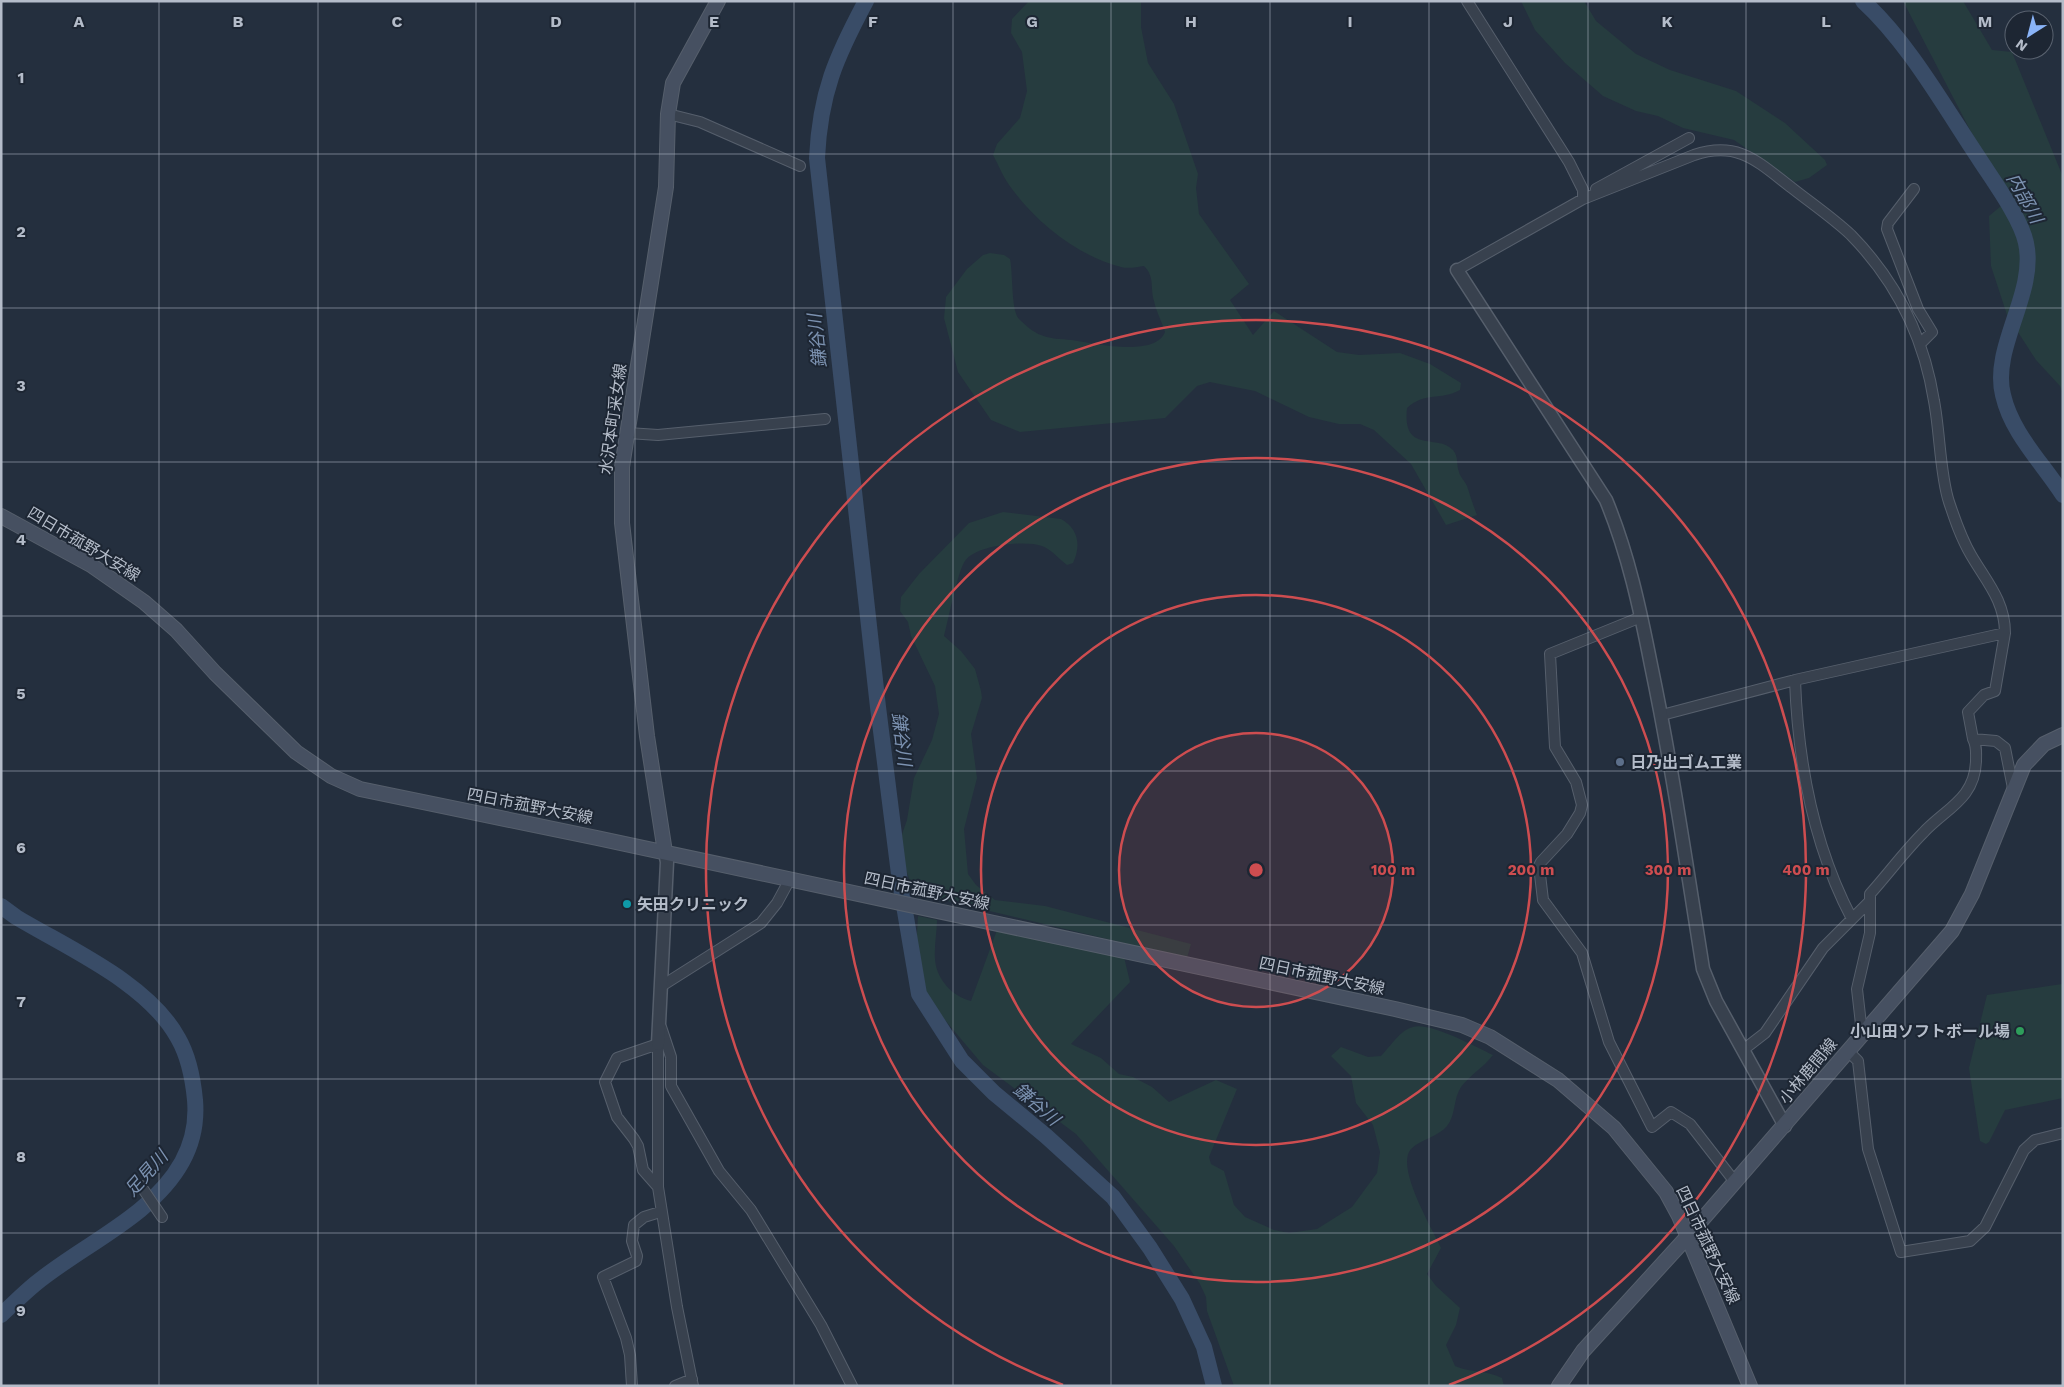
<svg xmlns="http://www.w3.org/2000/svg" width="2064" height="1387" font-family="'Work Sans','Noto Sans JP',sans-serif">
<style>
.green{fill:#263c3f}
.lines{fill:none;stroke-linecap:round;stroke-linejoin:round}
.river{stroke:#394c67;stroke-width:16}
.minor-casing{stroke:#565f6c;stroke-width:12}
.tertiary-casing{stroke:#565f6c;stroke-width:15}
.secondary-casing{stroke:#565f6c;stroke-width:16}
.minor{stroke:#38414e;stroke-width:10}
.tertiary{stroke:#38414e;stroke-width:12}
.secondary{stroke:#465061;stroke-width:14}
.grid{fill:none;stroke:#b4bcc9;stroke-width:1;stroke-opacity:0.55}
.ring{fill:none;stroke:#ce4d50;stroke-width:2.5}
.service-dot{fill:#5c6f8a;stroke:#1d2633;stroke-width:2}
.culture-dot{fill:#0f9aa8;stroke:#1d2633;stroke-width:2}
.leisure-dot{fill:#2e9e5b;stroke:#1d2633;stroke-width:2}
.labels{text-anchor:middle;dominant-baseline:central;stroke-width:4;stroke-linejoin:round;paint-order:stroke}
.street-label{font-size:16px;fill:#b4bcc9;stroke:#1d2633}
.poi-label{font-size:16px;font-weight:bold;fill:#b4bcc9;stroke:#1d2633;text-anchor:start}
.water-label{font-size:18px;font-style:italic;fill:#7c92b1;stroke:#1d2633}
.grid-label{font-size:16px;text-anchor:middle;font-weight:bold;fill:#b4bcc9;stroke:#1d2633;stroke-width:4;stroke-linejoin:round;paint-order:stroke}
.centre{fill:#ce4d50;stroke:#1d2633;stroke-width:2.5}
.ring-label{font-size:15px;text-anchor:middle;font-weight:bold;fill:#ce4d50;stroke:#1d2633;stroke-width:4;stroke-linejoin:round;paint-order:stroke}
</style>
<rect width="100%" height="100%" fill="#242f3e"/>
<path class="green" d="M1029 1H1141V27L1148 63 1174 104 1198 174 1196 188 1199 214 1249 284 1230 300 1253 335 1274 311 1337 352 1359 355 1400 353 1430 364 1461 383 1460 390C1440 401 1426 391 1407 408 1402 455 1438 433 1453 450 1459 457 1456 465 1459 472 1460 477 1465 481 1467 486 1470 495 1473 505 1477 515L1446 525 1411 464 1374 430 1360 424H1339L1309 417 1255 391 1210 382 1197 386 1165 418 1020 432 991 420 958 372 944 318 946 297 967 269 983 255 990 253 1004 255 1010 259C1013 272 1011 311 1019 319 1024 324 1034 333 1041 335 1049 339 1062 339 1071 340 1093 343 1155 358 1165 332 1162 322 1156 311 1154 301 1150 287 1155 277 1144 266 1137 267 1128 269 1121 267 1078 256 1038 224 1012 189 1004 179 999 166 993 155L997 144 1020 118 1027 91 1022 52 1011 33 1012 19Z
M1521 1H1584L1596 21 1636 54 1670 70 1736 91 1785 123 1825 160 1827 165 1809 178 1795 182 1734 140 1683 128 1658 116 1636 111 1603 96 1565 63 1535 30Z
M1903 1H1963L1992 50 2012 52 2063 177V394L2060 386 2036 360 2007 315 1991 266 1989 216 2007 201Z
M1003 512 1061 519C1079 529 1081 546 1073 563L1067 565C1059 559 1051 549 1042 546 1025 540 976 545 965 561 958 570 948 621 944 636L961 651 975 669 981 691 982 698 971 734 977 778 964 829 968 874 976 885 995 900 1045 906 1191 944 1187 958 914 893 898 846 907 820 914 778 932 740 939 714 935 686 911 636 908 622 900 611 901 597 919 574 969 523Z
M918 916 937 920C937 932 934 946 935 959 936 979 953 997 971 1001L997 930 1124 957 1130 982 1071 1044 1101 1058 1119 1074 1133 1077 1152 1087 1169 1102 1216 1080 1237 1089 1209 1157 1211 1164 1224 1171 1234 1205 1245 1217 1274 1230 1289 1233 1317 1229 1352 1207 1377 1173 1380 1152 1373 1125 1356 1103 1351 1076 1331 1056 1341 1047 1368 1057 1381 1056C1390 1047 1400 1030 1413 1027 1431 1022 1475 1047 1493 1055 1484 1067 1470 1075 1461 1087 1453 1099 1456 1115 1447 1126 1438 1137 1421 1139 1411 1149 1395 1167 1432 1228 1441 1248L1427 1274 1436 1286 1460 1308 1456 1325 1446 1345 1455 1366C1471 1373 1486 1370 1502 1378L1504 1386H1234L1207 1311 1206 1297 1200 1284 1174 1246 1076 1134 983 1065 928 1000 916 952Z
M2062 984 2063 1098 2005 1110 1989 1142 1986 1144 1980 1141 1969 1068 1987 995Z"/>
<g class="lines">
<path class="river" d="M866 1C836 57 820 93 817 158L878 707 900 882 919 994 962 1061 994 1093 1046 1136 1113 1197 1150 1248 1182 1299 1204 1347 1214 1386
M1863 1C1908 42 1944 106 1978 157 1992 179 2021 218 2026 243 2037 293 1991 347 2003 395 2012 434 2042 462 2063 495
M1 906 16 917C69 949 148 983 178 1038 189 1057 193 1079 195 1100 199 1147 175 1181 140 1210 107 1237 68 1257 35 1284 23 1294 12 1305 1 1315"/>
<g class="minor-casing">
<path id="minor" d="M1467 1 1569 162 1583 190V199
M668 114 700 122 800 166
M1596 189 1689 138
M1914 189 1888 223 1887 229 1918 309 1932 332 1921 343
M1457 270 1583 199 1694 155C1739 140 1759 163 1792 188 1811 203 1833 218 1851 235 1896 281 1924 338 1934 401 1940 432 1940 475 1949 502 1955 520 1961 538 1971 555 1986 581 2005 601 2005 633L1795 680 1662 715
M628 433 658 435 825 419
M1641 617 1550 654 1555 747 1576 782 1582 805 1580 813 1567 834 1541 862 1539 866 1543 900 1582 953 1609 1042 1652 1127 1671 1112 1690 1124 1735 1182
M1795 680C1798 763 1813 845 1852 919
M1973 739 1968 712 1984 695 1995 691 2005 633
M660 987 761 923 777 903 790 879
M661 1027 671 1057V1086L719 1171 751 1210 821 1325 852 1386
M1862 1033 1857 989 1870 933V894C1888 874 1904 852 1923 833 1945 809 1975 799 1976 761 1976 753 1977 746 1973 739L1996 741 2005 748 2013 788
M1743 1050 1765 1033 1823 948 1870 901
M1848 1051 1858 1061 1868 1149 1901 1252 1970 1241 1985 1227 2024 1150 2035 1140 2063 1133
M141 1186 162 1217
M658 1187 643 1170 638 1146 634 1139 617 1117 605 1082 617 1058 658 1044V1187L677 1307 693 1386
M632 1386 630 1355 626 1338 603 1277 636 1261 637 1256 632 1241 634 1225 644 1217 660 1212
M675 1386 692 1379"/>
</g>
<g class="tertiary-casing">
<path id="tertiary" d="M1457 270 1606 500C1628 553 1640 609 1651 665 1672 766 1687 868 1703 969L1716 1001 1785 1126
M658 1044 667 862 665 852"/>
</g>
<g class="secondary-casing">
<path id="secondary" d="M1 516 91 565 144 602 176 630 215 673 296 752 331 776 360 789 597 838 1395 1009 1462 1025 1490 1037 1558 1080 1614 1128 1666 1192 1679 1216 1750 1386
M665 852 647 736 622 523V467L666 187 668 114 673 83 718 1
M1559 1386 1583 1351 1688 1236 1952 931 1972 894 2024 765 2044 744 2063 735"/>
</g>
<use href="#minor" class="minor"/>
<use href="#tertiary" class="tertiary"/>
<use href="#secondary" class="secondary"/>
</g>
<path class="grid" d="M159 1V1386M318 1V1386M476 1V1386M635 1V1386M794 1V1386M953 1V1386M1111 1V1386M1270 1V1386M1429 1V1386M1588 1V1386M1746 1V1386M1905 1V1386M1 154H2063M1 308H2063M1 462H2063M1 616H2063M1 771H2063M1 925H2063M1 1079H2063M1 1233H2063"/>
<circle cx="1256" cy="870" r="137" fill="#ce4d50" fill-opacity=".12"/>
<g class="ring">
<circle cx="1256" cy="870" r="137"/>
<circle cx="1256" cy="870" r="275"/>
<circle cx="1256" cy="870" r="412"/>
<path d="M1063 1385A550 550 0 1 1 1449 1385"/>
</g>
<circle class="service-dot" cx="1620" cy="762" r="5"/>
<circle class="culture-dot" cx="627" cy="904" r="5"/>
<circle class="leisure-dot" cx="2020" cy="1031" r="5"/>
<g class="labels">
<g class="street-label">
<text transform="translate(613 419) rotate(-82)">水沢本町采女線</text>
<text transform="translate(84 544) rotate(31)">四日市菰野大安線</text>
<text transform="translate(530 806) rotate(11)">四日市菰野大安線</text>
<text transform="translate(927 891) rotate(12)">四日市菰野大安線</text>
<text transform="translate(1322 976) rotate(12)">四日市菰野大安線</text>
<text transform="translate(1808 1071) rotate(-50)">小林鹿間線</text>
<text transform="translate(1708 1245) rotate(65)">四日市菰野大安線</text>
</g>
<g class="poi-label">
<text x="1630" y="762">日乃出ゴム工業</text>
<text x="637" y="904">矢田クリニック</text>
<text x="2010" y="1031" text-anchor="end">小山田ソフトボール場</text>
</g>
<g class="water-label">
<text transform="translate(2025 198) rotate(61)">内部川</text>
<text transform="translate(817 341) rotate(-96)">鎌谷川</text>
<text transform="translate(902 739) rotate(83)">鎌谷川</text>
<text transform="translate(1037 1104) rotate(41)">鎌谷川</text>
<text transform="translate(146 1173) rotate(-48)">足見川</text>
</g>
</g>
<g class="grid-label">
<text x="79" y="27">A</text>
<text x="238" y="27">B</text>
<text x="397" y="27">C</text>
<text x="556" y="27">D</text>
<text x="714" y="27">E</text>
<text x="873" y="27">F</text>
<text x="1032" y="27">G</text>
<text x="1191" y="27">H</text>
<text x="1350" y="27">I</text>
<text x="1508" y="27">J</text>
<text x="1667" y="27">K</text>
<text x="1826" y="27">L</text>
<text x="1985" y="27">M</text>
<text x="21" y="83">1</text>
<text x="21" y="237">2</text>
<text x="21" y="391">3</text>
<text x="21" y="545">4</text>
<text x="21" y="699">5</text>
<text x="21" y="853">6</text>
<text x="21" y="1007">7</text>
<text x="21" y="1162">8</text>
<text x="21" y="1316">9</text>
</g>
<circle cx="1256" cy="870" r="8" class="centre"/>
<g class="ring-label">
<text x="1393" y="875">100 m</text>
<text x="1531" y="875">200 m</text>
<text x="1668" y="875">300 m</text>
<text x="1806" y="875">400 m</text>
</g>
<rect width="2064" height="1387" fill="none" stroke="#b4bcc9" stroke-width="5"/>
<g transform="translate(2029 35) rotate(216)"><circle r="24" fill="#1d2633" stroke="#59626f"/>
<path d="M0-4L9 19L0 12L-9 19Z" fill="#8ab4f8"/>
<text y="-8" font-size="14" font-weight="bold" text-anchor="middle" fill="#b4bcc9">N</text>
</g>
</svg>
